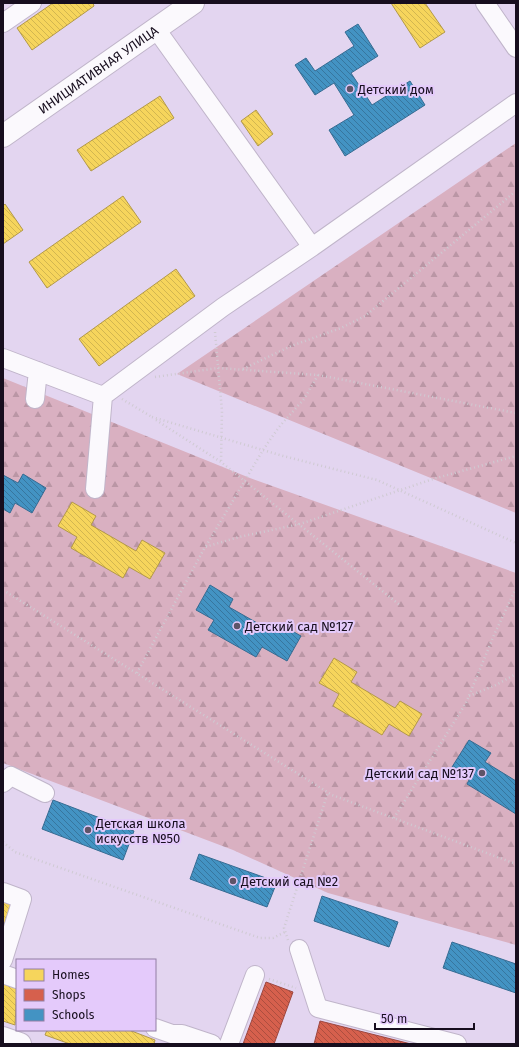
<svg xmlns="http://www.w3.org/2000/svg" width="519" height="1047" font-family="'Fira Sans',sans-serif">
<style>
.forest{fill:url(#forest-firs)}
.homes{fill:url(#homes-back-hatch);stroke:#b39949}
.shops{fill:url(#shops-back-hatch);stroke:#9d473f}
.schools{fill:url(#schools-back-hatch);stroke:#366b92}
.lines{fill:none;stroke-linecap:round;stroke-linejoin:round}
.minor-casing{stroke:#c0b5ca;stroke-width:20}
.major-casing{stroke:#c0b5ca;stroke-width:24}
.path{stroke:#cfcad2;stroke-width:2.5;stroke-dasharray:1 3;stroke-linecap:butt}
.minor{stroke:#fbf9fd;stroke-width:18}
.major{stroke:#fbf9fd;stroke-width:22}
.poi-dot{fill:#5e5468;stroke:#e4cafb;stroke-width:1.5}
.labels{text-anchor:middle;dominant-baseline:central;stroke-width:4;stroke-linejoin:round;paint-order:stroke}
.street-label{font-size:13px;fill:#170e1e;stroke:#e4cafb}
.poi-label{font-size:13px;fill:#170e1e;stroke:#e4cafb;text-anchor:start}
</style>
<defs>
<pattern id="forest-firs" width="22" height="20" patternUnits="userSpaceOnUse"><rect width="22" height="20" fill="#d9b0c1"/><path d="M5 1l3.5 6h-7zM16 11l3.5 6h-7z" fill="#ba96a5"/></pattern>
<pattern id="homes-back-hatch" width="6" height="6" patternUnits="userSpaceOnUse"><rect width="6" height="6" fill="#f6d55c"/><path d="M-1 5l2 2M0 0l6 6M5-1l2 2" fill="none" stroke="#d2b650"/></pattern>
<pattern id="shops-back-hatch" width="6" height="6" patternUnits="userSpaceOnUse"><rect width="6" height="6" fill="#d6604d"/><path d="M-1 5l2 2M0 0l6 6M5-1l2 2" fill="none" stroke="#ad4e3f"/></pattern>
<pattern id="schools-back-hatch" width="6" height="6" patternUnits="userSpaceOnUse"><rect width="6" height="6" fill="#4393c3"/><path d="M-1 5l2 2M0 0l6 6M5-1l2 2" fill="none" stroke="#37769e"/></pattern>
</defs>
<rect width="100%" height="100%" fill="#e3d5f0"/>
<path class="forest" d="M516 143V513L177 374Z
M3 378 250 478 516 573V945L328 893 233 850 3 763Z"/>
<path class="homes" d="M53 3H93L94 6 32 50 17 28Z
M391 3H425L445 32 420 48Z
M160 96 174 118 91 171 77 150Z
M256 110 273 134 258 146 241 121Z
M123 196 141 222 47 288 29 262Z
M5 204 23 230 3 244V206Z
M176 269 195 296 99 366 79 339Z
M72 502 96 516 91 525 136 551 142 540 165 553 150 579 129 567 123 578 71 548 77 537 58 526Z
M334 658 357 672 351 682 395 708 400 701 422 714 409 736 389 724 382 735 333 706 339 694 319 683Z
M3 896 14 900 3 932Z
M3 984 17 988 15 1025 3 1021Z
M47 1030H129L155 1040 154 1044H70L45 1035Z"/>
<path class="shops" d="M266 982 293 992 274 1044H243Z
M320 1021 411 1044H314Z"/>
<path class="schools" d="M358 24 378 56 351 73 372 105 410 81 425 105 345 156 329 130 354 115 334 83 315 95 295 65 306 58 315 71 354 46 345 32Z
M23 474 46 488 32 513 15 503 10 513 3 509V475L18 483Z
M210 585 233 599 229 607 273 632 278 623 301 636 287 661 262 647 256 657 208 630 214 620 196 610Z
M469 740 491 753 485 762 516 781V814L467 784 470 778 452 767Z
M53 800 134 831 123 860 42 829Z
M199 854 277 882 267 907 190 879Z
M322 896 398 922 389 947 314 921Z
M452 942 516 964V993L443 968Z"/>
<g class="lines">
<g class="minor-casing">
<path id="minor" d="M485 3 516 48
M3 23 32 3
M312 247 516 103
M3 358 103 396 223 307 312 247 156 29
M35 399 38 371
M95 489 103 396
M3 783 11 776 45 793
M3 892 22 899 3 960
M299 949 318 1008 457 1044
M3 974 17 979
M155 1028 172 1034H182L212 1044
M229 1044 255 975"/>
</g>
<g class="major-casing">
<g id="major">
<path id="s1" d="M3 136 193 3"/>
<path d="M3 1038 20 1044"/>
</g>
</g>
<path class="path" d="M215 332 222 411 221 462
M243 369 291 346 341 328 365 316 516 191
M155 377 218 368 318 375 516 413
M122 399 152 417
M152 417 283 456 377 480 516 543
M156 420 221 462 401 606
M206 546 263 450 279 427 304 399 318 375
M3 590 332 795 516 864
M137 673 205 547 239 537 300 524 433 479 516 456
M469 696 496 685 516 674
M394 818 466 703 494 635 516 588
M3 842 15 852 260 938H273L285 932
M288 940 284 928 328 792
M269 979 296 988"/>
<use href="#minor" class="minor"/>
<use href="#major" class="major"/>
</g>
<g class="poi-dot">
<circle cx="350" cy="89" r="4"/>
<circle cx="237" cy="626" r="4"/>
<circle cx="482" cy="773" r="4"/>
<circle cx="88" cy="830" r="4"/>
<circle cx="233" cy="881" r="4"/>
</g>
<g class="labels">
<g class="street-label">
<text stroke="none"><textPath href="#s1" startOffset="116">ИНИЦИАТИВНАЯ УЛИЦА</textPath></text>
</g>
<g class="poi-label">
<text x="358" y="89">Детский дом</text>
<text x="245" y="626">Детский сад №127</text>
<text x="474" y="773" text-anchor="end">Детский сад №137</text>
<text x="96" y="823">Детская школа<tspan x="96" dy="15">искусств №50</tspan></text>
<text x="241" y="881">Детский сад №2</text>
</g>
</g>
<rect width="519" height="1047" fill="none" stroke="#170e1e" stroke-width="8"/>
<rect x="16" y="959" width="140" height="72" fill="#e4cafb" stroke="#927fa3"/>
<rect x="24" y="969" width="20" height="12" fill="#f6d55c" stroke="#927fa3"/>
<text x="52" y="979" font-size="12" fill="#170e1e">Homes</text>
<rect x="24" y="989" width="20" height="12" fill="#d6604d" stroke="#927fa3"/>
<text x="52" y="999" font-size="12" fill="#170e1e">Shops</text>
<rect x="24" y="1009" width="20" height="12" fill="#4393c3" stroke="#927fa3"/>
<text x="52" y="1019" font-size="12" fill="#170e1e">Schools</text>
<path d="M375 1023v6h99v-6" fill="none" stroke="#170e1e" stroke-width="2"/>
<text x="381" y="1023" font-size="12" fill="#170e1e" stroke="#e4cafb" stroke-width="3" paint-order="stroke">50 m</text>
</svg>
